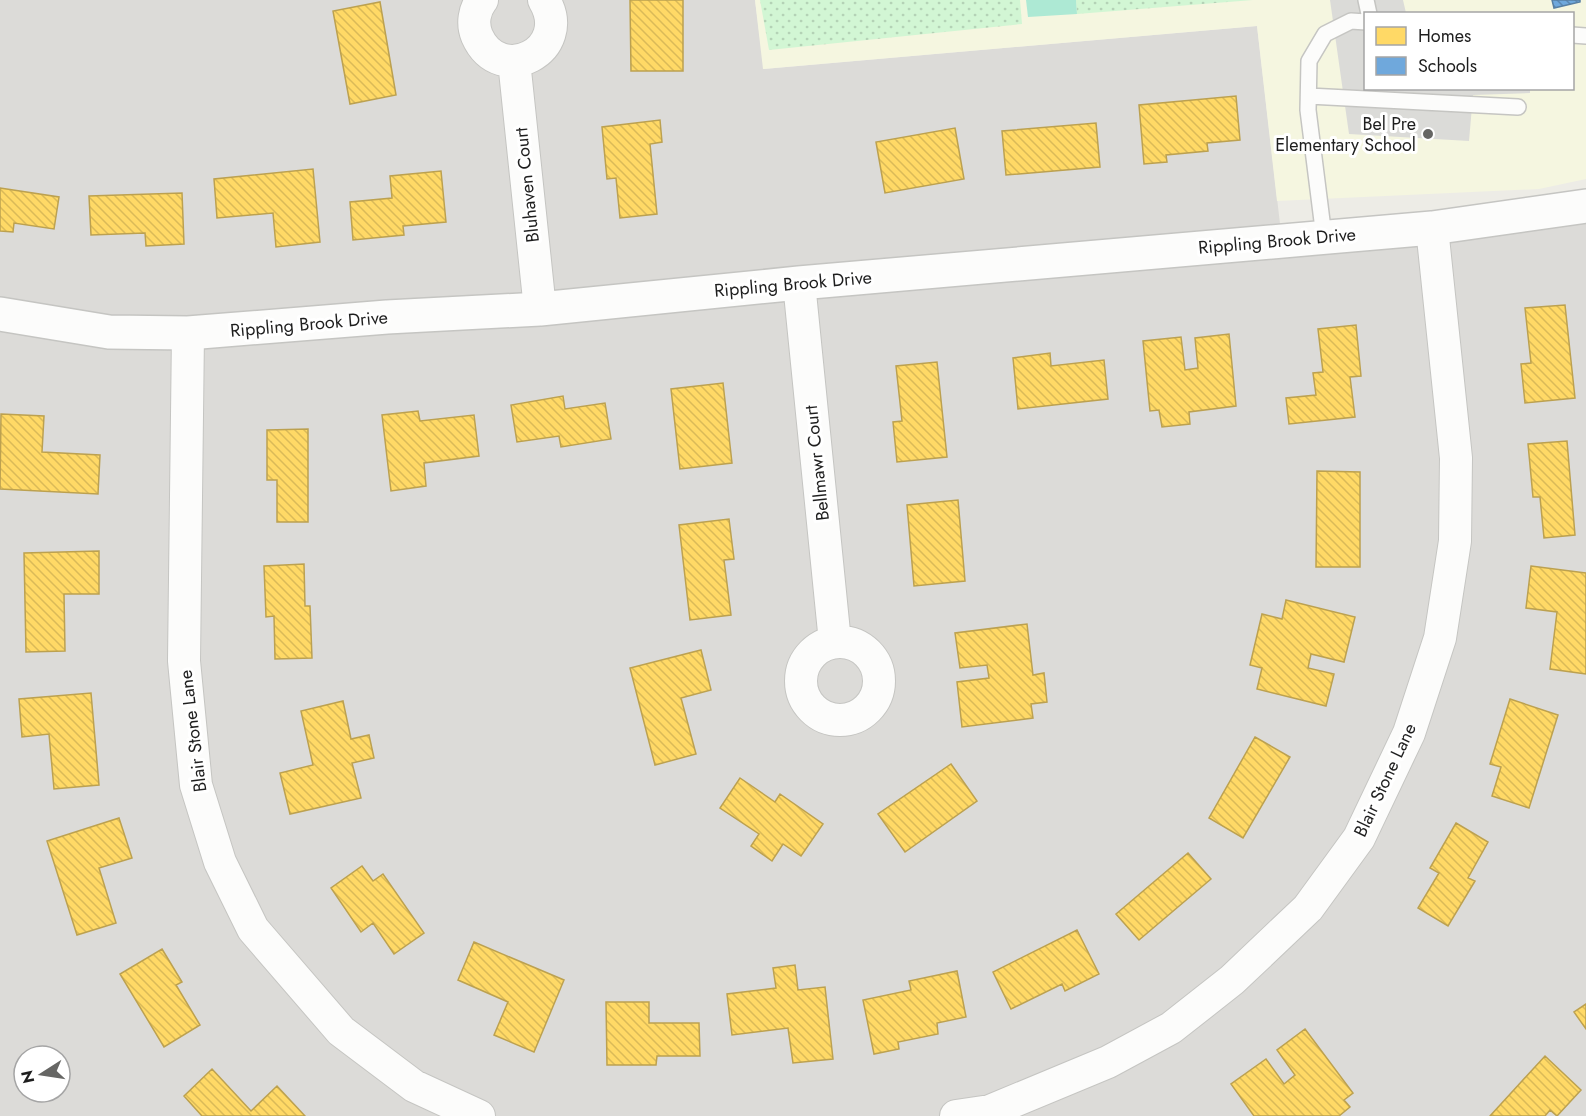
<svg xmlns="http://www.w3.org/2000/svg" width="1586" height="1116" font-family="Jost,sans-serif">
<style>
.residential{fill:#dcdbd8;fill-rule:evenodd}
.education{fill:#f5f6e0;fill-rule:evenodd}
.park{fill:url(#park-dots)}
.pitch{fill:#ade9d4}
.parking{fill:#dbdbd8}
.homes{fill:url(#homes-back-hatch);stroke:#bca150;stroke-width:1.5}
.schools{fill:url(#schools-back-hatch);stroke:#577fa3;stroke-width:1.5}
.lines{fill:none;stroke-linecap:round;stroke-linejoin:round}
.service-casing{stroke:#c5c5c2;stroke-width:18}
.minor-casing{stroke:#c5c5c2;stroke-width:34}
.tertiary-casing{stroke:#c5c5c2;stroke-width:36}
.service{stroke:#fcfcfb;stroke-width:15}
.minor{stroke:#fcfcfb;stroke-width:32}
.tertiary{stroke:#fcfcfb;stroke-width:33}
.poi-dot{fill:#666664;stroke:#fff;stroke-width:2}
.labels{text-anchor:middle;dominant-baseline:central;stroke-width:6;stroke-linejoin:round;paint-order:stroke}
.poi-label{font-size:18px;fill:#1e1e1e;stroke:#fff;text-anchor:end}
.street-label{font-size:18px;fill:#1e1e1e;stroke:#fff}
</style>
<defs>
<pattern id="park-dots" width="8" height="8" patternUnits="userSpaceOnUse" patternTransform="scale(1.5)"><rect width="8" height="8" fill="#d2f6d4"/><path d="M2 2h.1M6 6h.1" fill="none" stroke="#b4d2b6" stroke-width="1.8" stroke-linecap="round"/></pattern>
<pattern id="homes-back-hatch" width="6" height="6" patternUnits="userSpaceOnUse" patternTransform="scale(1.5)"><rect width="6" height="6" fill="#ffd966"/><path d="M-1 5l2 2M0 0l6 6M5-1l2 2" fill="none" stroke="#daba58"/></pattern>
<pattern id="schools-back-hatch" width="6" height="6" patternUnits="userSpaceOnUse" patternTransform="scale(1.5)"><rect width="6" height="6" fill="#6fa8dc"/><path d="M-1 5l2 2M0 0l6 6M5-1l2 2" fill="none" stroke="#5b88b2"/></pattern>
</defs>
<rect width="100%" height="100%" fill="#edece6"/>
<path class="residential" d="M0 0H755L764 69 1257 26 1282 241 1586 205V1116H0ZM24 1056H60V1092H24Z"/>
<path class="education" d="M755 0H1586V179L1539 189 1277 201 1257 26 763 69ZM1366 14H1572V88H1366Z"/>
<path class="park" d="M760 0H1020L1022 24 769 50Z
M1076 0H1253L1077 14Z"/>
<path class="pitch" d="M1026 0H1076L1077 14 1028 17Z"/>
<path class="parking" d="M1330 0H1403L1406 13 1366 14V88L1530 89V93L1473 95 1469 141 1349 134Z"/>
<path class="homes" d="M630 0H683V71H631Z
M380 2 396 95 350 104 333 11Z
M1236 96 1240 140 1207 143 1208 151 1166 155 1167 162 1144 164 1139 105Z
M660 120 662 142 650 144 657 214 620 218 616 178 607 179 602 127Z
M1096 123 1100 167 1006 175 1002 131Z
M955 128 964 179 885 193 876 142Z
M313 169 320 242 276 247 273 213 217 218 214 179Z
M441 171 446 222 403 226 404 235 353 240 350 202 392 198 390 176Z
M0 188 59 197 54 229 14 223 13 232 0 231Z
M182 193 184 244 146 246 145 233 91 235 89 196Z
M1565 305 1575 398 1525 403 1521 364 1531 363 1525 308Z
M1356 325 1361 376 1350 377 1355 417 1289 424 1286 398 1316 395 1313 373 1323 372 1318 329Z
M1229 334 1236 406 1189 412 1190 424 1162 427 1159 410 1150 411 1143 341 1181 337 1185 370 1198 368 1195 338Z
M1050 353 1051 366 1104 360 1108 399 1018 409 1013 358Z
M937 362 947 457 897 462 893 422 902 421 896 366Z
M723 383 732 463 680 469 671 389Z
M563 396 565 409 605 403 611 439 561 447 559 436 517 442 511 405Z
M418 411 420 421 474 415 479 456 424 463 426 486 391 491 382 415Z
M1 414 44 416 42 452 100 455 98 494 0 489Z
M308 429V522H277V480H267V430Z
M1567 441 1575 535 1544 538 1540 497H1533L1528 444Z
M1317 471 1360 472V567H1316Z
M958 500 965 581 914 586 907 505Z
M729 519 734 559 724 560 731 615 690 620 679 525Z
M99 551V594H64L65 651 26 652 24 553Z
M304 564 305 606H310L312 658 275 659 274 616 266 617 264 566Z
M1531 566 1586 573V674L1550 669 1557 612 1526 608Z
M1286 600 1355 617 1344 662 1311 654 1308 668 1334 674 1326 706 1257 689 1262 668 1250 665 1262 614 1282 619Z
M1027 624 1033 675 1044 673 1047 702 1031 704 1033 718 962 727 957 682 989 678 987 665 960 668 955 633Z
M701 650 711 690 681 698 696 754 655 765 630 668Z
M91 693 99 785 54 789 49 734 22 737 19 699Z
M1510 699 1558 715 1529 808 1492 796 1501 767 1490 764Z
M343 701 351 739 369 735 374 758 352 763 361 798 290 814 280 773 313 765 301 711Z
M1255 737 1290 757 1243 838 1209 818Z
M951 764 977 801 905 852 878 814Z
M740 778 775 802 780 794 823 824 801 856 783 844 772 861 751 846 759 834 720 808Z
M119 818 132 858 99 868 116 923 77 935 47 841Z
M1456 823 1488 842 1468 878 1475 881 1448 926 1418 908 1439 873 1430 868Z
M1188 853 1211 879 1139 940 1116 914Z
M362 866 373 881 383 874 424 933 394 954 373 923 361 932 331 888Z
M1077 930 1099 974 1065 991 1062 984 1011 1009 993 972Z
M474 942 564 980 534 1052 494 1035 508 1002 458 980Z
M162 949 182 982 176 985 200 1025 164 1047 120 974Z
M795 965 798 990 825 987 833 1059 793 1063 788 1028 732 1035 727 994 776 988 773 968Z
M957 971 966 1017 937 1023 938 1034 898 1042 899 1049 874 1054 863 1000 911 990 909 981Z
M606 1002H649V1023H699L700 1056H657L656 1065H607Z
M1586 1004V1029L1574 1012Z
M1305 1029 1353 1093 1344 1100 1350 1107 1339 1116H1254L1231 1084 1266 1059 1284 1084 1295 1075 1277 1050Z
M1545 1056 1581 1090 1557 1116 1550 1110 1545 1116H1490Z
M212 1069 251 1111 277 1086 305 1116H202L184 1096Z"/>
<path class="schools" d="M1552 0H1580V2L1554 8Z"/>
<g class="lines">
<g class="service-casing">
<path id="service" d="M1366 0 1369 14
M1572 35 1586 36
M1309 96 1518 107
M1324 237 1308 110 1309 61 1325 34 1351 21 1366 22"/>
</g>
<g class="minor-casing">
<path id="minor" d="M482 0C474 10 472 24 477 36 500 88 574 50 544 0
M514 61 540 309
M799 283 835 642
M188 333 184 661 196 785 220 862 253 929 341 1031 414 1086 479 1116
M801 681a39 39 0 1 1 78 0a39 39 0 1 1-78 0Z
M956 1116 990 1111 1108 1062 1171 1028 1232 980 1308 908 1359 838 1409 733 1440 638 1455 541 1456 458 1432 228"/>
</g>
<g class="tertiary-casing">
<path id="tertiary" d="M0 314 109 332 188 333 387 317 540 309 799 283 1432 228 1586 206"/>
</g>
<use href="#service" class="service"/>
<use href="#minor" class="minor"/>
<use href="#tertiary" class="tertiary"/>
</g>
<circle class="poi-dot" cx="1428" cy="134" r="6"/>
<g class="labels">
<g class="poi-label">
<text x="1416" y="124">Bel Pre<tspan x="1416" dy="21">Elementary School</tspan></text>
</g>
<g class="street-label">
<text transform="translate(527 185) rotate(-96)">Bluhaven Court</text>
<text transform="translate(1277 241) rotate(-5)">Rippling Brook Drive</text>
<text transform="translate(793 284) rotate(-5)">Rippling Brook Drive</text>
<text transform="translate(309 324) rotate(-5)">Rippling Brook Drive</text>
<text transform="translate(817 463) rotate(-96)">Bellmawr Court</text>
<text transform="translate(193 731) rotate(-97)">Blair Stone Lane</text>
<text transform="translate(1385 780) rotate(-65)">Blair Stone Lane</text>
</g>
</g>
<rect x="1364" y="12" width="210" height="78" fill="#ffffff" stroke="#a5a5a5" stroke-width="1.5"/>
<rect x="1376" y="27" width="30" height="18" fill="#ffd966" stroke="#a5a5a5" stroke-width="1.5"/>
<text x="1418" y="42" font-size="18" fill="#1e1e1e">Homes</text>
<rect x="1376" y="57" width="30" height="18" fill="#6fa8dc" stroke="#a5a5a5" stroke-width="1.5"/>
<text x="1418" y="72" font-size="18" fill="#1e1e1e">Schools</text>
<g transform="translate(42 1074) rotate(258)"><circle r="28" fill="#ffffff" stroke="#a5a5a5" stroke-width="1.5"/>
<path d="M0-4.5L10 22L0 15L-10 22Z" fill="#666664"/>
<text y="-9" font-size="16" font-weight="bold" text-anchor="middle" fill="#1e1e1e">N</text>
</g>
</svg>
